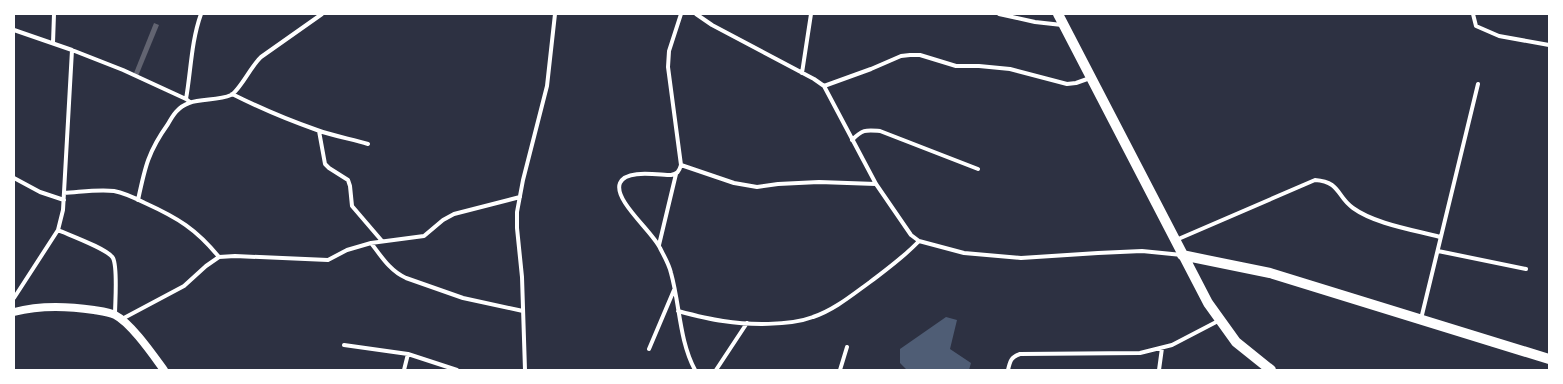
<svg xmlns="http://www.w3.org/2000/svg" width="1563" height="384" font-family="Montserrat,sans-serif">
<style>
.water{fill:#4f5d75}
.building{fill:#626471}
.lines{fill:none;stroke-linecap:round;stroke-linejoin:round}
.minor{stroke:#fff;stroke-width:4}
.secondary{stroke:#fff;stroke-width:8}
.primary{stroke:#fff;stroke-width:10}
</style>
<rect width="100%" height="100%" fill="#2d3142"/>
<path class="water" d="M946 317 957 320 950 349 971 363 969 370H907L900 363V349Z"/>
<path class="building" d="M154 23 159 25 138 76 134 73Z"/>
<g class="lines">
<path class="minor" d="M681 14 669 51 668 67 681 165C679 172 677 174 671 175 658 175 626 169 620 183 613 200 652 231 660 248 664 256 669 264 671 273 680 305 679 340 695 370
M696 14 712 25 814 79 824 86 876 184 911 235 919 241 964 253 1021 258 1098 253 1142 251 1182 255
M999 14 1035 22 1062 25
M1473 14 1476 26 1499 36 1549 45
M14 30 72 50 123 70 186 99 190 102
M53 43 54 14
M802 73 811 14
M824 86 871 69 901 56 910 55H920L956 66H979L1010 69 1067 84 1076 83 1090 78
M232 94C260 108 288 120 317 130 334 136 351 139 368 144
M186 99C191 71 191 42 201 14
M319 131 325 164 329 168 348 180 350 186 352 206 382 241
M852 140C863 129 866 130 880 131L978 169
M681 165 734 183 757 187 778 184 819 182 876 184
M14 178 40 192 64 200
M64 193C81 192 98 189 114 191 125 193 135 198 145 203 178 218 196 229 219 257
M138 200C145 167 148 152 168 124 173 115 178 107 189 103 202 98 218 101 231 95 240 90 251 66 261 57L322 14
M58 230C69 235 108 249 113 258 118 268 115 302 115 315
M1176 240 1315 180C1341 182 1336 196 1353 208 1375 224 1414 230 1440 237
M371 243C381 256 390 271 406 278L463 298 523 311
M659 245 676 174
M1438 251 1526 269
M14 298 58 230 63 210 72 50
M678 311C693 315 708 319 723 321 748 325 789 326 813 317 834 310 852 295 870 282 887 269 904 257 919 241
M122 319 184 286 206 266 219 257 235 256 328 260 347 250 371 243 424 236 443 220 454 214 520 197
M1421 319 1478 84
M344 345 408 354 457 370
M649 349 674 290
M404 370 408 354
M525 370 522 277 517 228V212L523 180 547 86 555 14
M716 370 747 323
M840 370 847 347
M1008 370C1010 361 1011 357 1020 354L1140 353 1172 345 1220 320
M1159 370 1162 348"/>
<path class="secondary" d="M14 312C40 305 67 306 94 310 100 311 109 312 115 315 131 323 153 355 164 370"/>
<path class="primary" d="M1058 14 1208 303 1236 342 1271 370
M1182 255 1270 273 1549 359"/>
</g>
<rect width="1563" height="384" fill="none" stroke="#ffffff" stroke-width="30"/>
</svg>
